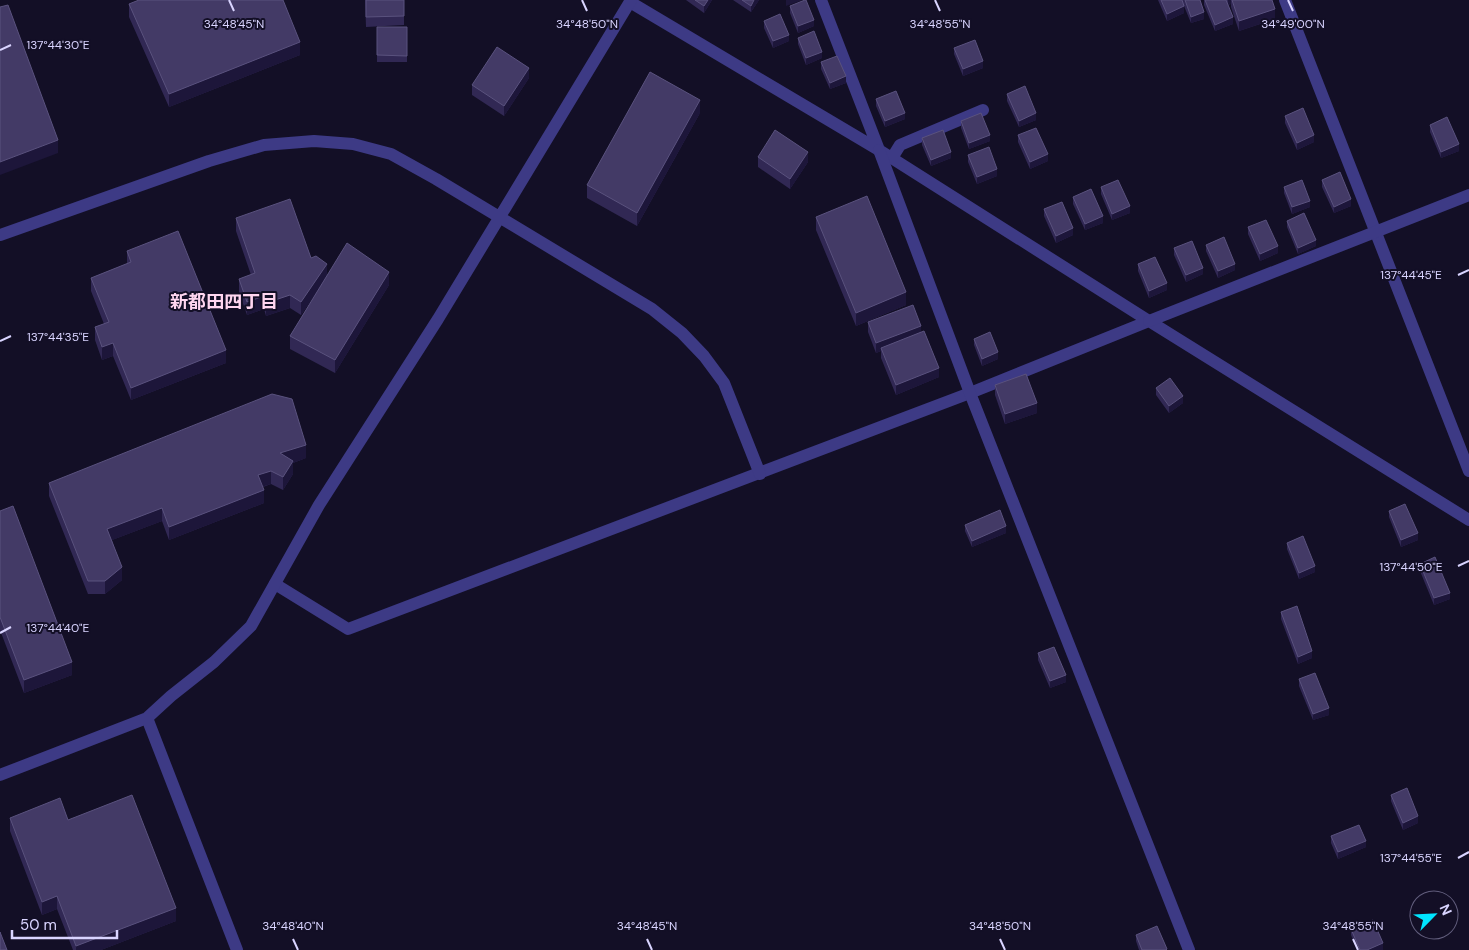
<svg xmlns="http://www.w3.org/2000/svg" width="1469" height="950" font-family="'DM Sans','Noto Sans JP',sans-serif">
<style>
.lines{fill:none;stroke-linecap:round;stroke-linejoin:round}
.minor{stroke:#3d3a85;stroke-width:12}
.tertiary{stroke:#3d3a85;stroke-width:12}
.wall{fill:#312854}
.shaded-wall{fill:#1d163a}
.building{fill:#433a66;stroke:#5a527e}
.ticks{fill:none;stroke:#d9d4ff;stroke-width:2}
.labels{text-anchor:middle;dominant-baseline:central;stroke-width:4;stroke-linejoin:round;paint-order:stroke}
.neighbourhood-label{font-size:18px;font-weight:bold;fill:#ffd6f0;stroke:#130f26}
.ticks-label{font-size:12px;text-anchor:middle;fill:#d9d4ff;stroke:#130f26;stroke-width:4;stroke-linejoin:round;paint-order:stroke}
</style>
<rect width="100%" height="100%" fill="#130f26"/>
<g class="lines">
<path class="minor" d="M821 0 879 150
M1285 0 1469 471
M630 2 879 150 1149 321 1469 520
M892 158 900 145 983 110
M275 584 348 629 970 393 1149 321"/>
<path class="tertiary" d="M879 150 970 393 1189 950
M0 235 209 161 264 145 314 141 353 144 391 154 436 179 652 309 682 333 704 356 724 383 760 474
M1149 321 1469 195
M147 718 237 950
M0 775 147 718 171 696 214 662 251 626 319 505 438 319 631 0"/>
</g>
<path class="wall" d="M365 0H404V25L366 27Z
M686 0H712L704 13Z
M733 0H759L751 12Z
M1158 0H1182L1184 6 1182 0H1200L1204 19 1191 23 1184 6V13L1167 21Z
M1204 0H1226L1233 24 1215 31 1204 5Z
M1226 0H1272L1275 19 1239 31 1231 7V4L1228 5Z
M129 4 300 55 169 107 129 17Z
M790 6 814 26 798 33 790 13Z
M764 21 789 41 773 48 764 28Z
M377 27H407V62H377Z
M798 38 822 58 806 65 798 44Z
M954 48 983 68 963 76 954 54Z
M821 62 846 83 830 89 821 69Z
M529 78 504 116 472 95V85Z
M1007 94 1036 120 1019 127 1007 101Z
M876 99 905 119 885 127 876 106Z
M700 113 637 226 587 198V185Z
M1285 116 1314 142 1297 150 1285 123Z
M961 121 990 141 969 149 961 128Z
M1430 125 1459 151 1441 158 1430 132Z
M1018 135 1048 161 1030 169 1018 142Z
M922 138 951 158 931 166 922 145Z
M968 155 997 176 977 184 968 162Z
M758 157 808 162 790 189 758 167Z
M1322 180 1351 206 1334 213 1322 187Z
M1101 187 1130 213 1112 220 1101 194Z
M1284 187 1310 207 1292 214 1284 193Z
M1073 197 1103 223 1085 230 1073 204Z
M1044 209 1073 235 1056 243 1044 216Z
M816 217 906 305 856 326 816 230Z
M236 218 311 258 327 276 389 285 335 373 290 349V336L320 287 301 315 290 308 266 316 264 309 247 315 239 292V279L251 275 236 231Z
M1287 221 1316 246 1298 254 1287 227Z
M1248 227 1278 253 1260 261 1248 234Z
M1206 245 1235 270 1218 278 1206 251Z
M1174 248 1203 274 1186 282 1174 255Z
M127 251 226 363 131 400 113 356 102 360 95 340V327L104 324 91 291V278L127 264Z
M1138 264 1167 290 1149 298 1138 271Z
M868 322 921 332 939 377 896 395 881 358V351L876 353 868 332Z
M974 339 998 359 982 366 974 345Z
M995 385 1037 413 1005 424 995 395Z
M1156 388 1183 403 1169 413 1156 395Z
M306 458 293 463V474L283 490 271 484 263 487 264 503 169 540 162 521 112 540 122 580 105 594H88L49 496V483Z
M0 511 72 675 24 693 0 630Z
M1389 511 1418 540 1401 547 1389 517Z
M965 525 1006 533 972 547 965 531Z
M1287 543 1315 572 1299 579 1287 549Z
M1420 564 1450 599 1434 605 1420 571Z
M1281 612 1312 658 1298 664 1281 619Z
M1038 653 1066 682 1050 688 1038 660Z
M1299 679 1329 715 1313 720 1299 686Z
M1391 795 1418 823 1403 830 1391 801Z
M10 818 68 820 176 921 101 950H73L57 909 42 915 10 831Z
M1331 836 1366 847 1338 859 1331 843Z
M1351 929 1383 943V950H1357L1351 935Z
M1136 935 1167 950H1139L1136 941Z"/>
<path class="shaded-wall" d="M708 0H712L704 13V6Z
M754 0H759L751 12V6Z
M786 0H803L786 6Z
M1228 0H1231V4L1228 5Z
M1184 6V13L1167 21V14Z
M1275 9V19L1239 31V21Z
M1204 12V19L1191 23V17Z
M1233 17V24L1215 31V25Z
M814 20V26L798 33V26Z
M789 35V41L773 48V41Z
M300 42V55L169 107V94Z
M822 52V58L806 65V58Z
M983 61V68L963 76V69Z
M529 68V78L504 116V106Z
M846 76V83L830 89V83Z
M700 100V113L637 226V213Z
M905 113V119L885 127V121Z
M1036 113V120L1019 127V121Z
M990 135V141L969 149V143Z
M1314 135V142L1297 150V143Z
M58 140V153L0 175V162Z
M1459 144V151L1441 158V152Z
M808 152V162L790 189V179Z
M951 152V158L931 166V160Z
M1048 154V161L1030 169V162Z
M997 169V176L977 184V177Z
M1351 199V206L1334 213V207Z
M1310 201V207L1292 214V207Z
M1130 206V213L1112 220V214Z
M1103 216V223L1085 230V224Z
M1073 228V235L1056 243V236Z
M1316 240V246L1298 254V248Z
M1278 246V253L1260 261V254Z
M327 264V277L301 315V302Z
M1235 264V270L1218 278V271Z
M1203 268V274L1186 282V275Z
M389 272V285L335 373V360Z
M1167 283V290L1149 298V291Z
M906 292V305L856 326V313Z
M290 295V308L266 316V303Z
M264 296V309L247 315V302Z
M921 326V336L881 348V351L876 353V343Z
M113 343V356L102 360V347Z
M226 350V363L131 400V388Z
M998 352V359L982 366V359Z
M939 368V377L896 395V385Z
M1183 396V403L1169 413V406Z
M1037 403V413L1005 424V414Z
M306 445V458L293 463V474L283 490V477L280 453Z
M271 471V484L258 488V475Z
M264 490V503L169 540V527Z
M162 508V521L107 542V529Z
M1006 526V533L972 547V541Z
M1418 533V540L1401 547V540Z
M1315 566V572L1299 579V573Z
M122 567V580L105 594V581Z
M1450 593V599L1434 605V598Z
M1312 651V658L1298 664V657Z
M72 662V675L24 693V680Z
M1066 675V682L1050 688V681Z
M1329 708V715L1313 720V714Z
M1418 816V823L1403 830V823Z
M1366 841V847L1338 859V852Z
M57 896V909L42 915V902Z
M176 908V921L101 950H76V946Z
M1383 943V950H1367Z"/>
<path class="building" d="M139 0H283L300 42 169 94 129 4Z
M366 0H404V16L366 17Z
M695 0H708L704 6Z
M742 0H754L751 6Z
M805 0H806L814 20 798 26 790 6Z
M1161 0H1182L1184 6 1167 14Z
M1185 0H1200L1204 12 1191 17Z
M1205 0H1226L1233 17 1215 25Z
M1232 0H1272L1275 9 1239 21Z
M8 5 58 140 0 162V7Z
M780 14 789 35 773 41 764 21Z
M377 27H407V56L377 55Z
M814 31 822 52 806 58 798 38Z
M975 40 983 61 963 69 954 48Z
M497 47 529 68 504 106 472 85Z
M837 56 846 76 830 83 821 62Z
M650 72 700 100 637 213 587 185Z
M1025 86 1036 113 1019 121 1007 94Z
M896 91 905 113 885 121 876 99Z
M1303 108 1314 135 1297 143 1285 116Z
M981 113 990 135 969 143 961 121Z
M1447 117 1459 144 1441 152 1430 125Z
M1036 128 1048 154 1030 162 1018 135Z
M775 130 808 152 790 179 758 157Z
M943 130 951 152 931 160 922 138Z
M989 147 997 169 977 177 968 155Z
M1340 172 1351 199 1334 207 1322 180Z
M1118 180 1130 206 1112 214 1101 187Z
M1302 180 1310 201 1292 207 1284 187Z
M1091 189 1103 216 1085 224 1073 197Z
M867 196 906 292 856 313 816 217Z
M290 199 311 258 316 256 327 264 301 302 290 295 266 303 264 296 247 302 239 279 255 273 236 218Z
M1062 202 1073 228 1056 236 1044 209Z
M1304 213 1316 240 1298 248 1287 221Z
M1266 220 1278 246 1260 254 1248 227Z
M178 231 226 350 131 388 113 343 102 347 95 327 109 322 91 278 131 262 127 251Z
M1224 237 1235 264 1218 271 1206 245Z
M1192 241 1203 268 1186 275 1174 248Z
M347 243 389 272 335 360 290 336Z
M1155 257 1167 283 1149 291 1138 264Z
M913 305 921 326 876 343 868 322Z
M924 331 939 368 896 385 881 348Z
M990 332 998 352 982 359 974 339Z
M1026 374 1037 403 1005 414 995 385Z
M1170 378 1183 396 1169 406 1156 388Z
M272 394 292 399 306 445 280 453 293 461 283 477 271 471 258 475 264 490 169 527 162 508 107 529 122 567 105 581H88L49 483Z
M1405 504 1418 533 1401 540 1389 511Z
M13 506 72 662 24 680 0 617V511Z
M1000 510 1006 526 972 541 965 525Z
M1303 536 1315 566 1299 573 1287 543Z
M1435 557 1450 593 1434 598 1420 564Z
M1297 606 1312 651 1298 657 1281 612Z
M1054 647 1066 675 1050 681 1038 653Z
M1315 673 1329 708 1313 714 1299 679Z
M1407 788 1418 816 1403 823 1391 795Z
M132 795 176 908 76 946 57 896 42 902 10 818 60 798 68 820Z
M1359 825 1366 841 1338 852 1331 836Z
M1373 920 1383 943 1367 950H1360L1351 929Z
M1157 926 1167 949 1166 950H1142L1136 935Z
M0 932 7 950H0Z"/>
<path class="ticks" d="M229 0 234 11M582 0 587 11M935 0 940 11M1288 0 1293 11M0 50 11 45M1458 275 1469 270M0 341 11 336M1458 566 1469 561M0 633 11 627M1458 858 1469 852M293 939 298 950M647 939 652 950M1000 939 1005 950M1353 939 1358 950"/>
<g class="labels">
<g class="neighbourhood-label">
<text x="224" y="302">新都田四丁目</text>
</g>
</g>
<g class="ticks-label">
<text x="234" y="28">34°48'45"N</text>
<text x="587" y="28">34°48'50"N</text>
<text x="1293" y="28">34°49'00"N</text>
<text x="940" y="28">34°48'55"N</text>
<text x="58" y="49">137°44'30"E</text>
<text x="1411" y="279">137°44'45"E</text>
<text x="58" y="341">137°44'35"E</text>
<text x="1411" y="571">137°44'50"E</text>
<text x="58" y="632">137°44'40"E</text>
<text x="1411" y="862">137°44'55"E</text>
<text x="293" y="930">34°48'40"N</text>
<text x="647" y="930">34°48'45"N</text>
<text x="1000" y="930">34°48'50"N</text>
<text x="1353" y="930">34°48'55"N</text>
</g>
<g transform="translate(1434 915) rotate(66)"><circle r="24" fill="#130f26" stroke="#625e7d"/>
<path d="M0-4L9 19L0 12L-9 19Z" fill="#00e5ff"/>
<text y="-8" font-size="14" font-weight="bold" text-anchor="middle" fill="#d9d4ff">N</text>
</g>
<path d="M12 930v8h105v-8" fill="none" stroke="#d9d4ff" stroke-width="2.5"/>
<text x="20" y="930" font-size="15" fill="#d9d4ff" stroke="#130f26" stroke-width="4" paint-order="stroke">50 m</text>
</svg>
